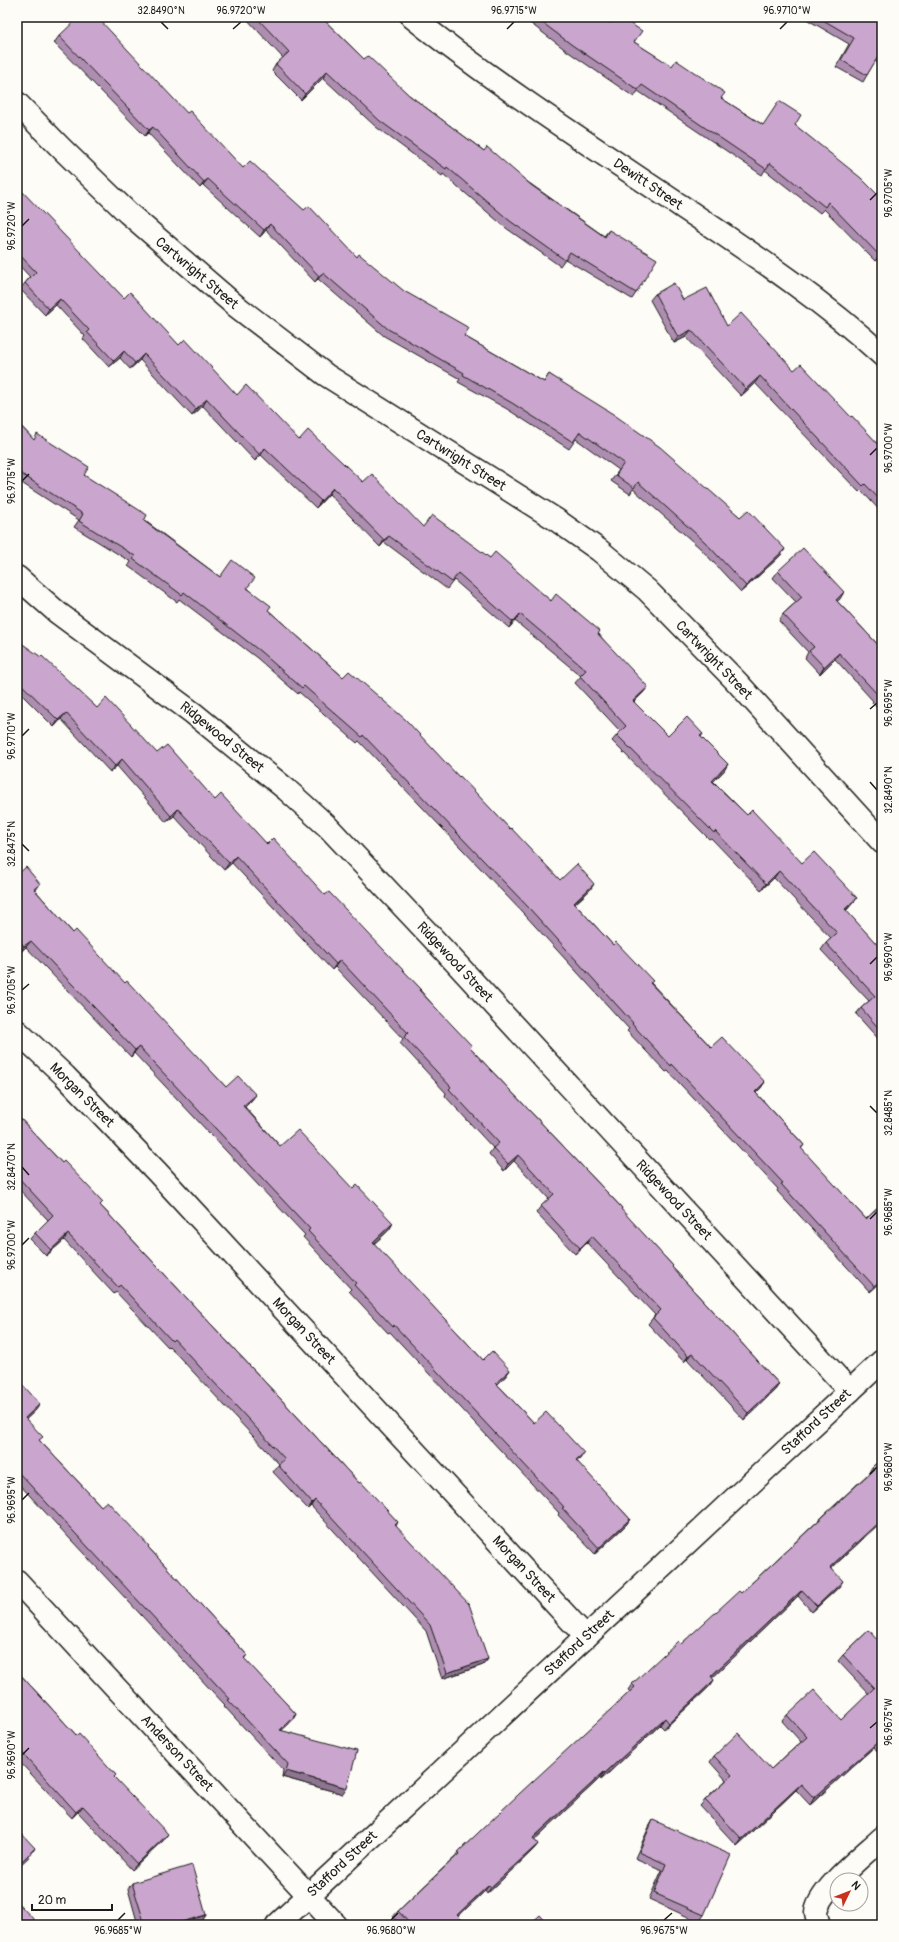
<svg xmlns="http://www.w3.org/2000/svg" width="899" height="1942" font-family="Pangolin,sans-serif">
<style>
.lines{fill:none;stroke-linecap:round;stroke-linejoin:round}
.street-casing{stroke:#1c1c1c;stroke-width:25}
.secondary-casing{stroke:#1c1c1c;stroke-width:25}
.street{stroke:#fdfcf7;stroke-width:22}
.secondary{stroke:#fdfcf7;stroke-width:22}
.wall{fill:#ae8eb0;stroke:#1c1c1c}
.shaded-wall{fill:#8d7490;stroke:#1c1c1c}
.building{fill:#caa5cd;stroke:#1c1c1c}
.ticks{fill:none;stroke:#1c1c1c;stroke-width:1.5}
.labels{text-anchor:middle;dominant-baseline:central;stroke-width:4;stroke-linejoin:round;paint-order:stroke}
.street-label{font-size:14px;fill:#1c1c1c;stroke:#fdfcf7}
.neatline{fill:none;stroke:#1c1c1c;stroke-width:1.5}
.ticks-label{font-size:10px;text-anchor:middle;fill:#1c1c1c}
</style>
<rect width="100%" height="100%" fill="#fdfcf7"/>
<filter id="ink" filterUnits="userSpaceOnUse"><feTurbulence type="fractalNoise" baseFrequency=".025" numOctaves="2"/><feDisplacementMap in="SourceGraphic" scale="8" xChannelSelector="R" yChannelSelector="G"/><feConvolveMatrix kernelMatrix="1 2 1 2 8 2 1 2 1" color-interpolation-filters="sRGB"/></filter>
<g filter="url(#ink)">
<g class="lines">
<g class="street-casing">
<path id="street" d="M412 17C498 86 590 145 681 206 751 253 820 298 882 355
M17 103 62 149 128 213 236 306 326 375 555 519 599 550 647 590 736 681 882 842
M17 577 58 613 193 713 287 790 328 827 443 949 850 1391
M17 1031 65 1076 157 1172 586 1637
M17 1581 336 1925
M819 1925C818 1921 816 1916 816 1913 817 1891 866 1853 882 1838"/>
</g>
<g class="secondary-casing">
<path id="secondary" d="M277 1925 882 1361"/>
</g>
<use href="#street" class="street"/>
<use href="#secondary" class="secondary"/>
</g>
<path class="wall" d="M245 17H321L364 59 409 95 484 151 604 236 609 230 636 293 632 299 565 259 560 266 506 228 443 174 442 176 376 127 323 78 301 100 272 71 276 64 283 58Z
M522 17H602L634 42 671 66 763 125H795L882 199V259L880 257 875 261 824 209 820 213 765 170 762 175 638 91 634 97 567 51Z
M804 17H882V67L875 61 863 82 836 67 849 44 808 20Z
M59 36 187 113 243 168 304 210 357 257 464 336 544 382 549 374 740 517 785 549 780 556 741 592 700 548 633 489 630 494 611 481 619 470 576 439 569 449 507 409 458 382 460 379 384 336 318 279 315 282 266 230 260 237 203 185 200 188 148 133 145 136 54 43Z
M17 192 124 298 179 345 237 395 299 440 363 482 423 527 490 558 599 634 643 693 634 702 668 736 703 734 701 737 724 771 713 781 747 815 802 863 857 898 852 904 846 911 882 950V1043L856 1014 861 1008 869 1001 821 950 826 943 831 938 774 878 761 890 711 838 709 839 612 741 617 735 620 731 575 683 581 676 515 621 509 628 454 580 447 589 384 542 380 547 329 494 316 508 261 455 255 461 203 406 192 416 140 360 130 369 120 358 109 367 83 339 85 336 56 305 45 315 20 289 30 277 17 263Z
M655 294 683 300 727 326 794 370 851 417 882 448V513L861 490 859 492 755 383 741 396 686 337 674 343 650 300Z
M17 422 34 440 84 475 220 577 248 588 268 610 343 677 459 777 560 880 590 890 575 904 613 945 651 983 711 1047 765 1082 760 1089 756 1093 804 1145 801 1149 866 1219 882 1204V1281L870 1292 777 1191 778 1189 668 1071 666 1072 627 1031 629 1029 525 915 359 741 357 743 299 692 298 694 257 658 179 599 177 602 128 566 131 562 74 527 79 520 17 480Z
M778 571 840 599 837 601 882 649V713L872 703 873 701 835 659 820 674 805 658 808 652 779 621 783 614 796 602 773 578Z
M17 640 97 708 157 753 215 800 267 844 325 895 421 989 420 990 470 1048 622 1208 621 1210 673 1266 672 1267 779 1384 775 1390 744 1420 687 1359 684 1362 648 1324 655 1315 587 1243 575 1254 536 1213 541 1206 549 1199 514 1161 504 1171 489 1154 493 1148 445 1096 446 1093 400 1043 403 1039 335 967 332 970 232 863 224 870 174 816 166 822 117 766 110 772 61 719 54 727 17 690Z
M17 875 35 890 73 933 125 983 226 1087 251 1101 245 1107 280 1146 353 1189 393 1223 389 1230 374 1244 483 1360 510 1370 505 1377 497 1384 534 1423 580 1459 577 1462 630 1519 626 1525 595 1554 558 1515 559 1513 390 1332 388 1333 349 1291 351 1289 303 1237 305 1235 134 1053 131 1057 26 947 20 953 17 950Z
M17 1115 62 1163 103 1202 100 1205 359 1483 398 1522 396 1526 488 1659 483 1665 442 1679 426 1631 311 1506 308 1509 273 1472 279 1464 169 1346 168 1347 116 1292 114 1294 64 1240 46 1256 30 1239 35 1233 48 1220 17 1187Z
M17 1387 36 1410 26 1419 40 1441 101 1506 149 1546 148 1547 247 1655 244 1659 296 1714 292 1721 282 1730 343 1794 282 1777 283 1770 224 1706 225 1705 17 1482Z
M882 1459V1521L832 1568 839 1587 812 1612 798 1596 712 1678 714 1680 710 1686 664 1729 660 1725 601 1780 600 1778 534 1840 538 1844 533 1850 487 1894 485 1891 458 1916 467 1925H401L393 1917 398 1911 454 1858 458 1852 630 1692 628 1690 632 1684 681 1644 741 1593 868 1474 872 1467Z
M869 1630 882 1746 877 1751 874 1747 810 1805 796 1790 737 1846 700 1806 705 1800 726 1780 710 1762 714 1756 771 1769 801 1742 782 1721 787 1715 841 1720 869 1694 838 1661 843 1655Z
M17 1671 77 1736 116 1775 114 1777 163 1841 132 1870 78 1812 72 1818 17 1759Z
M653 1820 704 1915 699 1922 649 1899 662 1870 635 1858 649 1827Z
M132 1883 206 1915 202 1921 189 1925H138L128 1889Z
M882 1917V1925L879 1921Z"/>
<path class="shaded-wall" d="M327 71 323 78 301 100 305 94Z
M153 127 148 133 145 136 149 130Z
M208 179 203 185 200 188 204 182Z
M270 224 266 230 260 237 264 230Z
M882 252V253L880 257 875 261Z
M323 273 318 279 315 282 319 276Z
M60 299 56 305 45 315 49 309Z
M691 330 686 337 674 343 678 337Z
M124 351 120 358 109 367 114 361Z
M144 354 140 360 130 369 135 363Z
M760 376 755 383 741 396 746 389Z
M207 399 203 406 192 416 196 409Z
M265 448 261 455 255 461 259 454Z
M333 488 329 494 316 508 321 501Z
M389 536 384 542 380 547 384 540Z
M785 549 780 556 741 592 746 586Z
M844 592 840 599 832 606 836 600Z
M520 614 515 621 509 628 513 622Z
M839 653 835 659 820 674 824 667Z
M648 687 643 693 629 707 633 701Z
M66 713 61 719 54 727 58 720Z
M122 759 117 766 110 772 115 766Z
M728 764 724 771 708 787 712 781Z
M178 809 174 816 166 822 171 816Z
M236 856 232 863 224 870 229 863Z
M779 871 774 878 761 890 766 884Z
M40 884 36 890 30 895 34 889Z
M594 884 590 890 569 909 574 903Z
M857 898 852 904 840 916 845 909Z
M31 941 26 947 20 953 24 946Z
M340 960 335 967 332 970 336 964Z
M139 1047 134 1053 131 1057 135 1050Z
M765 1082 760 1089 750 1098 755 1092Z
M256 1095 251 1101 239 1113 243 1106Z
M518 1155 514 1161 504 1171 508 1164Z
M393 1223 389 1230 368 1249 373 1242Z
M68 1234 64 1240 46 1256 51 1250Z
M592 1236 587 1243 575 1254 580 1248Z
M882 1279V1281L870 1292 874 1286Z
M692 1353 687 1359 684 1362 688 1356Z
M510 1370 505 1377 492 1390 496 1383Z
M779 1384 775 1390 744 1420 748 1413Z
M40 1404 36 1410 21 1424 25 1418Z
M584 1453 580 1459 572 1467 576 1460Z
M315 1500 311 1506 308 1509 312 1503Z
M630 1519 626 1525 595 1554 599 1548Z
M882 1519V1521L826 1573 830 1567Z
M843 1581 839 1587 812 1612 817 1606Z
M802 1590 798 1596 707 1683 711 1676Z
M488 1659 483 1665 442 1679 447 1673Z
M714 1680 710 1686 664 1729 669 1723Z
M296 1714 292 1721 275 1736 280 1730Z
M665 1718 660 1725 601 1780 605 1773Z
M879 1741 874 1747 810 1805 814 1798Z
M882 1744V1746L877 1751Z
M286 1771 347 1788 343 1794 282 1777Z
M604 1772 600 1778 529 1845 533 1838Z
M801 1784 796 1790 737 1846 742 1839Z
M83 1806 78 1812 72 1818 76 1812Z
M168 1834 163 1841 132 1870 137 1864Z
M538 1844 533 1850 487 1894 491 1887Z
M35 1848 31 1855 17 1868V1866Z
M489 1885 485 1891 453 1921 457 1915Z
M206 1915 202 1921 189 1925H171Z"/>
<path class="building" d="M79 17H97L187 113 190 111 243 168 250 161 304 210 309 206 357 257 359 254 404 291 469 328 464 336 544 382 549 374 613 414 660 447 740 517 748 510 785 549 746 586 704 541 638 482 634 488 616 475 624 463 580 432 573 442 512 403 463 375 464 373 388 329 323 273 319 276 270 224 264 230 208 179 204 182 153 127 149 130 59 36Z
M256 17H321L364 59 368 56 409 95 484 151 487 147 531 185 605 237 609 230 657 259 636 293 570 252 565 260 510 221 447 167 446 169 380 121 327 71 305 94 276 64 289 52Z
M535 17H602L610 23 614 17H620L642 31 634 42 672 66 676 60 725 93 721 98 763 125 779 101 801 115 795 125 861 178 882 199V252L879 255 828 202 825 207 770 163 766 169 642 85 638 90 572 45Z
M818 17H882V57L879 55 867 75 841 60 854 38Z
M20 189 124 298 130 292 179 345 185 339 237 395 246 385 299 440 308 430 363 482 372 474 423 527 432 515 490 558 495 552 551 601 556 594 600 631 598 634 648 687 633 701 668 736 687 717 703 734 700 736 728 764 712 781 747 815 752 810 802 863 814 852 857 898 845 909 882 950V1032L861 1008 875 996 826 943 837 933 779 871 766 884 715 831 714 833 617 735 626 726 580 676 586 670 520 614 513 622 458 573 452 582 389 536 384 540 333 488 321 501 265 448 259 454 207 399 196 409 144 354 135 363 124 351 114 361 87 332 89 330 60 299 49 309 25 283 36 272 17 252V192Z
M674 283 683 300 707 288 727 326 741 313 794 370 801 364 851 417 852 416 882 448V502L865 484 863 486 760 376 746 389 691 330 678 337 655 294Z
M17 422 34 440 37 434 89 467 84 475 147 515 144 521 220 577 232 560 255 578 247 588 271 606 268 610 343 677 349 671 406 720 459 777 460 776 510 829 511 828 560 880 577 864 594 884 574 903 613 945 616 942 653 981 650 983 711 1047 722 1037 765 1082 755 1092 804 1145 801 1148 866 1219 882 1204V1279L874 1286 781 1184 783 1183 672 1064 671 1066 632 1024 633 1023 529 908 363 735 362 737 304 686 302 688 261 652 184 592 182 595 133 559 135 556 79 521 83 514 17 471Z
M803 548 844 592 836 600 882 649V702L876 697 878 695 839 653 824 667 809 651 814 647 783 614 802 597 778 571Z
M17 640 41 657 42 656 97 708 106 698 157 753 167 745 215 800 221 794 267 844 273 838 325 895 329 892 421 989 419 990 472 1046 470 1048 622 1208 621 1209 673 1266 672 1267 779 1384 748 1413 692 1353 688 1356 653 1318 661 1310 592 1236 580 1248 541 1206 554 1194 518 1155 508 1164 493 1148 499 1143 449 1089 451 1087 404 1037 408 1033 340 960 336 964 236 856 229 863 178 809 171 816 122 759 115 766 66 713 58 720 17 680Z
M26 867 40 884 34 889 73 933 76 930 125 983 127 981 226 1087 238 1076 256 1095 243 1106 280 1146 298 1130 353 1189 357 1185 393 1223 373 1242 483 1360 492 1351 510 1370 496 1383 534 1423 546 1412 584 1453 576 1460 630 1519 599 1548 562 1508 564 1507 394 1325 393 1327 354 1285 356 1283 308 1231 310 1229 139 1047 135 1050 31 941 24 946 17 938V875Z
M17 1115 62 1163 64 1161 103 1202 100 1205 359 1483 361 1482 398 1522 395 1525 469 1604 488 1659 447 1673 430 1625 315 1500 312 1503 278 1465 285 1459 174 1339 172 1341 120 1285 118 1287 68 1234 51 1250 35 1233 53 1215 17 1176Z
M21 1383 40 1404 25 1418 43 1437 39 1440 101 1506 107 1501 149 1546 148 1547 247 1655 244 1658 296 1714 280 1730 357 1751 347 1788 286 1771 288 1764 228 1700 230 1699 17 1471V1387Z
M882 1459V1519L830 1567 843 1581 817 1606 802 1590 711 1676 714 1680 669 1723 665 1718 605 1773 604 1772 533 1838 538 1844 491 1887 489 1885 457 1915 467 1925H411L398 1911 460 1853 458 1852 519 1794 635 1687 632 1684 678 1641 681 1644 739 1591 741 1593 874 1469 872 1467Z
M869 1630 882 1644V1744L879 1741 814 1798 801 1784 742 1839 705 1800 732 1775 714 1756 738 1733 771 1769 807 1737 787 1715 814 1690 841 1720 874 1688 843 1655Z
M17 1671 77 1736 79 1734 116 1775 114 1777 168 1834 137 1864 83 1806 76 1812 17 1747Z
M653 1820 731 1855 704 1915 654 1893 666 1864 639 1852Z
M19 1831 35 1848 17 1866V1833Z
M192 1865 206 1915 171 1925H145L132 1883Z
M17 1902 39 1925H17Z
M540 1915 549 1925H529Z"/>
</g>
<path class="ticks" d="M161 22 168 29M233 29 241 22M507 29 514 22M780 29 787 22M870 200 877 193M22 226 29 219M870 455 877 448M22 481 29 474M870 709 877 703M22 736 29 729M870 782 877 790M22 844 29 851M870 964 877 957M22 990 29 984M870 1106 877 1113M22 1167 29 1175M870 1219 877 1212M22 1245 29 1238M870 1474 877 1467M22 1500 29 1493M870 1728 877 1722M22 1755 29 1748M118 1920 125 1913M391 1920 398 1913M664 1920 672 1913"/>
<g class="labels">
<g class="street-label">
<text transform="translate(648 184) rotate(34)">Dewitt Street</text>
<text transform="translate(197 273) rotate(40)">Cartwright Street</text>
<text transform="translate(461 460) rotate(32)">Cartwright Street</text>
<text transform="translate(714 660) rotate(46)">Cartwright Street</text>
<text transform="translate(222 737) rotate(39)">Ridgewood Street</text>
<text transform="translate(455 962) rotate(47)">Ridgewood Street</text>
<text transform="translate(82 1095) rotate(45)">Morgan Street</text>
<text transform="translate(674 1200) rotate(47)">Ridgewood Street</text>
<text transform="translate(304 1331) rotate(47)">Morgan Street</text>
<text transform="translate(816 1422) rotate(-43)">Stafford Street</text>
<text transform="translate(524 1569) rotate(47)">Morgan Street</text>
<text transform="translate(579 1643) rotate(-43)">Stafford Street</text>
<text transform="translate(177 1753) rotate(47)">Anderson Street</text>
<text transform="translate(342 1864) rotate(-43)">Stafford Street</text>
</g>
</g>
<rect width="899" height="1942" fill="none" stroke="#fdfcf7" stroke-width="44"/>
<g transform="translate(849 1892) rotate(47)"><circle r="19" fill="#fdfcf7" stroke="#a3a29f"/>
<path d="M0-3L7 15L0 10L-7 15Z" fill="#c8321e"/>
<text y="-6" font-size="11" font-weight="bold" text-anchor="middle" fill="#1c1c1c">N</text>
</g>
<path d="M32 1904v6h80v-6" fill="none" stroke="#1c1c1c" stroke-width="2"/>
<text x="38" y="1904" font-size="12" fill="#1c1c1c" stroke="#fdfcf7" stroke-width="3" paint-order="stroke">20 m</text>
<rect x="22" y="22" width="855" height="1898" class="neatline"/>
<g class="ticks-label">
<text x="161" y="14">32.8490°N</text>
<text x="241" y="14">96.9720°W</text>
<text x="514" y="14">96.9715°W</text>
<text x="787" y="14">96.9710°W</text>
<text transform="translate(888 193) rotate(-90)" y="4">96.9705°W</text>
<text transform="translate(11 226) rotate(-90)" y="4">96.9720°W</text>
<text transform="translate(888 448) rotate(-90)" y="4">96.9700°W</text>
<text transform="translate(11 481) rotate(-90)" y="4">96.9715°W</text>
<text transform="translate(888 703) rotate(-90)" y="4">96.9695°W</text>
<text transform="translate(11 736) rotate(-90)" y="4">96.9710°W</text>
<text transform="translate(888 790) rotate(-90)" y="4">32.8490°N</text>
<text transform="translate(11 844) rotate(-90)" y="4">32.8475°N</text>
<text transform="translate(888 957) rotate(-90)" y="4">96.9690°W</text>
<text transform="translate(11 990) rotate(-90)" y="4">96.9705°W</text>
<text transform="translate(888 1113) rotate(-90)" y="4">32.8485°N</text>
<text transform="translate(11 1167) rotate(-90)" y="4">32.8470°N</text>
<text transform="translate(888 1212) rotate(-90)" y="4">96.9685°W</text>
<text transform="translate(11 1245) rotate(-90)" y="4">96.9700°W</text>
<text transform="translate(888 1467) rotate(-90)" y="4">96.9680°W</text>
<text transform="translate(11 1500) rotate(-90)" y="4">96.9695°W</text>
<text transform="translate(888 1722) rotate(-90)" y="4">96.9675°W</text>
<text transform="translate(11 1755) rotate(-90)" y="4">96.9690°W</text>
<text x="118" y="1934">96.9685°W</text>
<text x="391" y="1934">96.9680°W</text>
<text x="664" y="1934">96.9675°W</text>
</g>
</svg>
